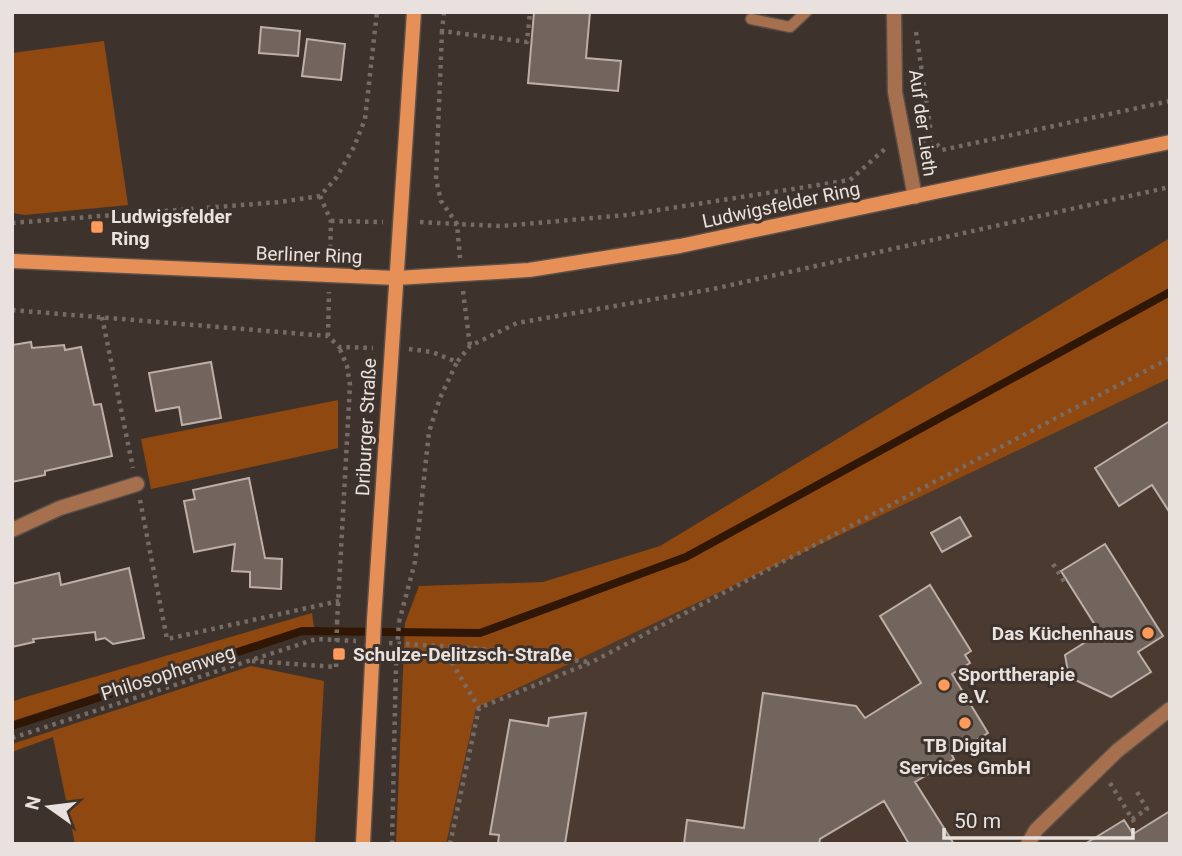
<svg xmlns="http://www.w3.org/2000/svg" width="1182" height="856" font-family="Roboto,sans-serif">
<style>
.built{fill:#4b3a30}
.green{fill:#8f4810}
.lines{fill:none;stroke-linecap:round;stroke-linejoin:round}
.stream{stroke:#301605;stroke-width:8}
.building{fill:#71655e;stroke:#bdafa7;stroke-width:2}
.service-casing{stroke:#594f48;stroke-width:13}
.minor-casing{stroke:#594f48;stroke-width:17}
.secondary-casing{stroke:#594f48;stroke-width:17}
.path{stroke:#766c66;stroke-width:4.5;stroke-dasharray:3.5 5;stroke-linecap:butt}
.service{stroke:#a6704e;stroke-width:10}
.minor{stroke:#a6704e;stroke-width:14}
.secondary{stroke:#e68f57;stroke-width:14}
.secondary-bridge-casing{stroke:#594f48;stroke-width:17;stroke-linecap:butt}
.path-bridge{stroke:#766c66;stroke-width:4.5;stroke-dasharray:3.5 5;stroke-linecap:butt}
.secondary-bridge{stroke:#e68f57;stroke-width:14}
.poi-dot{fill:#ff9b5a;stroke:#3e332c;stroke-width:2.5}
.labels{text-anchor:middle;dominant-baseline:central;stroke-width:6;stroke-linejoin:round;paint-order:stroke}
.street-label{font-size:19px;fill:#e8e1dd;stroke:#3e332c}
.poi-label{font-size:19px;font-weight:bold;fill:#e8e1dd;stroke:#3e332c;text-anchor:start}
</style>
<rect width="100%" height="100%" fill="#3e332c"/>
<path class="built" d="M1170 378V844H446L475 708Z"/>
<path class="green" d="M104 41 128 205 25 215 12 213V53Z
M1170 238V378L476 708 446 844H396L405 623 419 586 543 582 660 546Z
M338 400V448L151 489 141 439Z
M312 613 314 627 302 628 12 721V702L22 698Z
M251 666 324 681 315 844H75L53 737 12 752V744Z"/>
<g class="lines">
<path class="stream" d="M12 726 302 631 480 633 686 557 1170 292"/>
</g>
<path class="building" d="M534 12H590L586 58 621 61 618 91 528 83Z
M261 27 300 31 298 56 259 53Z
M307 39 345 44 341 80 302 76Z
M31 342 32 348 64 345 65 350 81 347 94 405 101 404 112 456 45 471V475L12 482V345Z
M211 362 221 418 182 425 179 407 156 411 149 373Z
M1170 421V513L1152 485 1119 506 1095 468Z
M249 478 265 558 282 559 281 589 250 587V572L232 571 235 544 194 552 184 501 195 499 193 490Z
M960 517 971 536 942 552 931 533Z
M1105 544 1163 636 1138 652 1151 672 1111 697 1069 677 1065 655 1100 633 1061 571Z
M129 568 144 638 113 644 105 638 96 640 95 632 33 639 34 642 12 647V584L59 573 61 585Z
M930 585 971 651 965 655 970 663 952 674 988 733 952 755 954 759 915 782 954 844H909L884 801 820 839 819 844H684L687 820 744 828 763 693 856 706 865 718 921 683 880 616Z
M586 713 565 844H498L499 835 490 834 510 720 548 726 549 718Z
M1170 811V844H1085L1124 820 1133 834Z"/>
<g class="lines">
<g class="service-casing">
<path id="service" d="M751 19 790 27 806 12"/>
</g>
<g class="minor-casing">
<path id="minor" d="M894 12 895 92 915 197
M12 530 60 508 137 484
M1028 844 1036 830 1117 751 1170 709"/>
</g>
<g class="secondary-casing">
<path id="secondary" d="M12 261 396 278 529 270 680 246 1170 142
M374 620 414 12
M363 844 372 663"/>
</g>
<path class="path" d="M444 12 442 31 527 42 530 12
M442 31 436 179 441 201 457 224 501 226 627 215 850 180 886 148
M916 32 932 139
M922 141 932 139 942 150 1170 101
M320 196 331 221 330 259
M331 221 383 222
M420 222 457 224 460 258
M12 223 280 202 320 196 336 178 354 147 365 119 377 12
M463 291 470 346
M12 310 328 336 339 347 373 348
M102 317 133 468
M328 336 329 292
M409 349 432 352 457 362 470 346 517 323 713 289 1170 187
M140 500 167 639 339 601
M1053 564 1065 583
M399 622 415 562 429 432 440 398 457 362
M337 623 350 385 347 366 339 347
M389 643 476 648 589 662
M432 646 452 663 479 708
M252 661 336 667
M12 738 316 639 356 641
M1110 783 1136 825
M1132 819 1147 809 1137 792
M392 844 396 665
M450 844 479 708 592 662 1170 358"/>
<use href="#service" class="service"/>
<use href="#minor" class="minor"/>
<use href="#secondary" class="secondary"/>
<g class="secondary-bridge-casing">
<path id="secondary-bridge" d="M372 663 374 620"/>
</g>
<path class="path-bridge" d="M396 665 399 622
M336 667 337 623"/>
<use href="#secondary-bridge" class="secondary-bridge"/>
</g>
<g class="poi-dot">
<rect x="90" y="220" width="14" height="14" rx="3.5"/>
<circle cx="1148" cy="633" r="7"/>
<rect x="332" y="647" width="14" height="14" rx="3.5"/>
<circle cx="944" cy="685" r="7"/>
<circle cx="965" cy="723" r="7"/>
</g>
<g class="labels">
<g class="street-label">
<text transform="translate(923 123) rotate(82)">Auf der Lieth</text>
<text transform="translate(781 205) rotate(-12)">Ludwigsfelder Ring</text>
<text transform="translate(309 255) rotate(2)">Berliner Ring</text>
<text transform="translate(366 427) rotate(-87)">Driburger Straße</text>
<text transform="translate(168 673) rotate(-18)">Philosophenweg</text>
</g>
<g class="poi-label">
<text x="111" y="216">Ludwigsfelder<tspan x="111" dy="22">Ring</tspan></text>
<text x="1134" y="633" text-anchor="end">Das Küchenhaus</text>
<text x="353" y="654">Schulze-Delitzsch-Straße</text>
<text x="958" y="674">Sporttherapie<tspan x="958" dy="22">e.V.</tspan></text>
<text x="965" y="745" text-anchor="middle">TB Digital<tspan x="965" dy="22">Services GmbH</tspan></text>
</g>
</g>
<rect width="1182" height="856" fill="none" stroke="#e8e1dd" stroke-width="28"/>
<g transform="translate(49 807) rotate(284)" stroke="#3e332c" stroke-width="5" paint-order="stroke">
<path d="M0-5L12 26L0 18L-12 26Z" fill="#e8e1dd"/>
<text y="-10" font-size="19" font-weight="bold" text-anchor="middle" fill="#e8e1dd">N</text>
</g>
<path d="M944 828v10h189v-10" fill="none" stroke="#e8e1dd" stroke-width="3.5"/>
<text x="954" y="828" font-size="21" fill="#e8e1dd" stroke="#3e332c" stroke-width="5" paint-order="stroke">50 m</text>
</svg>
